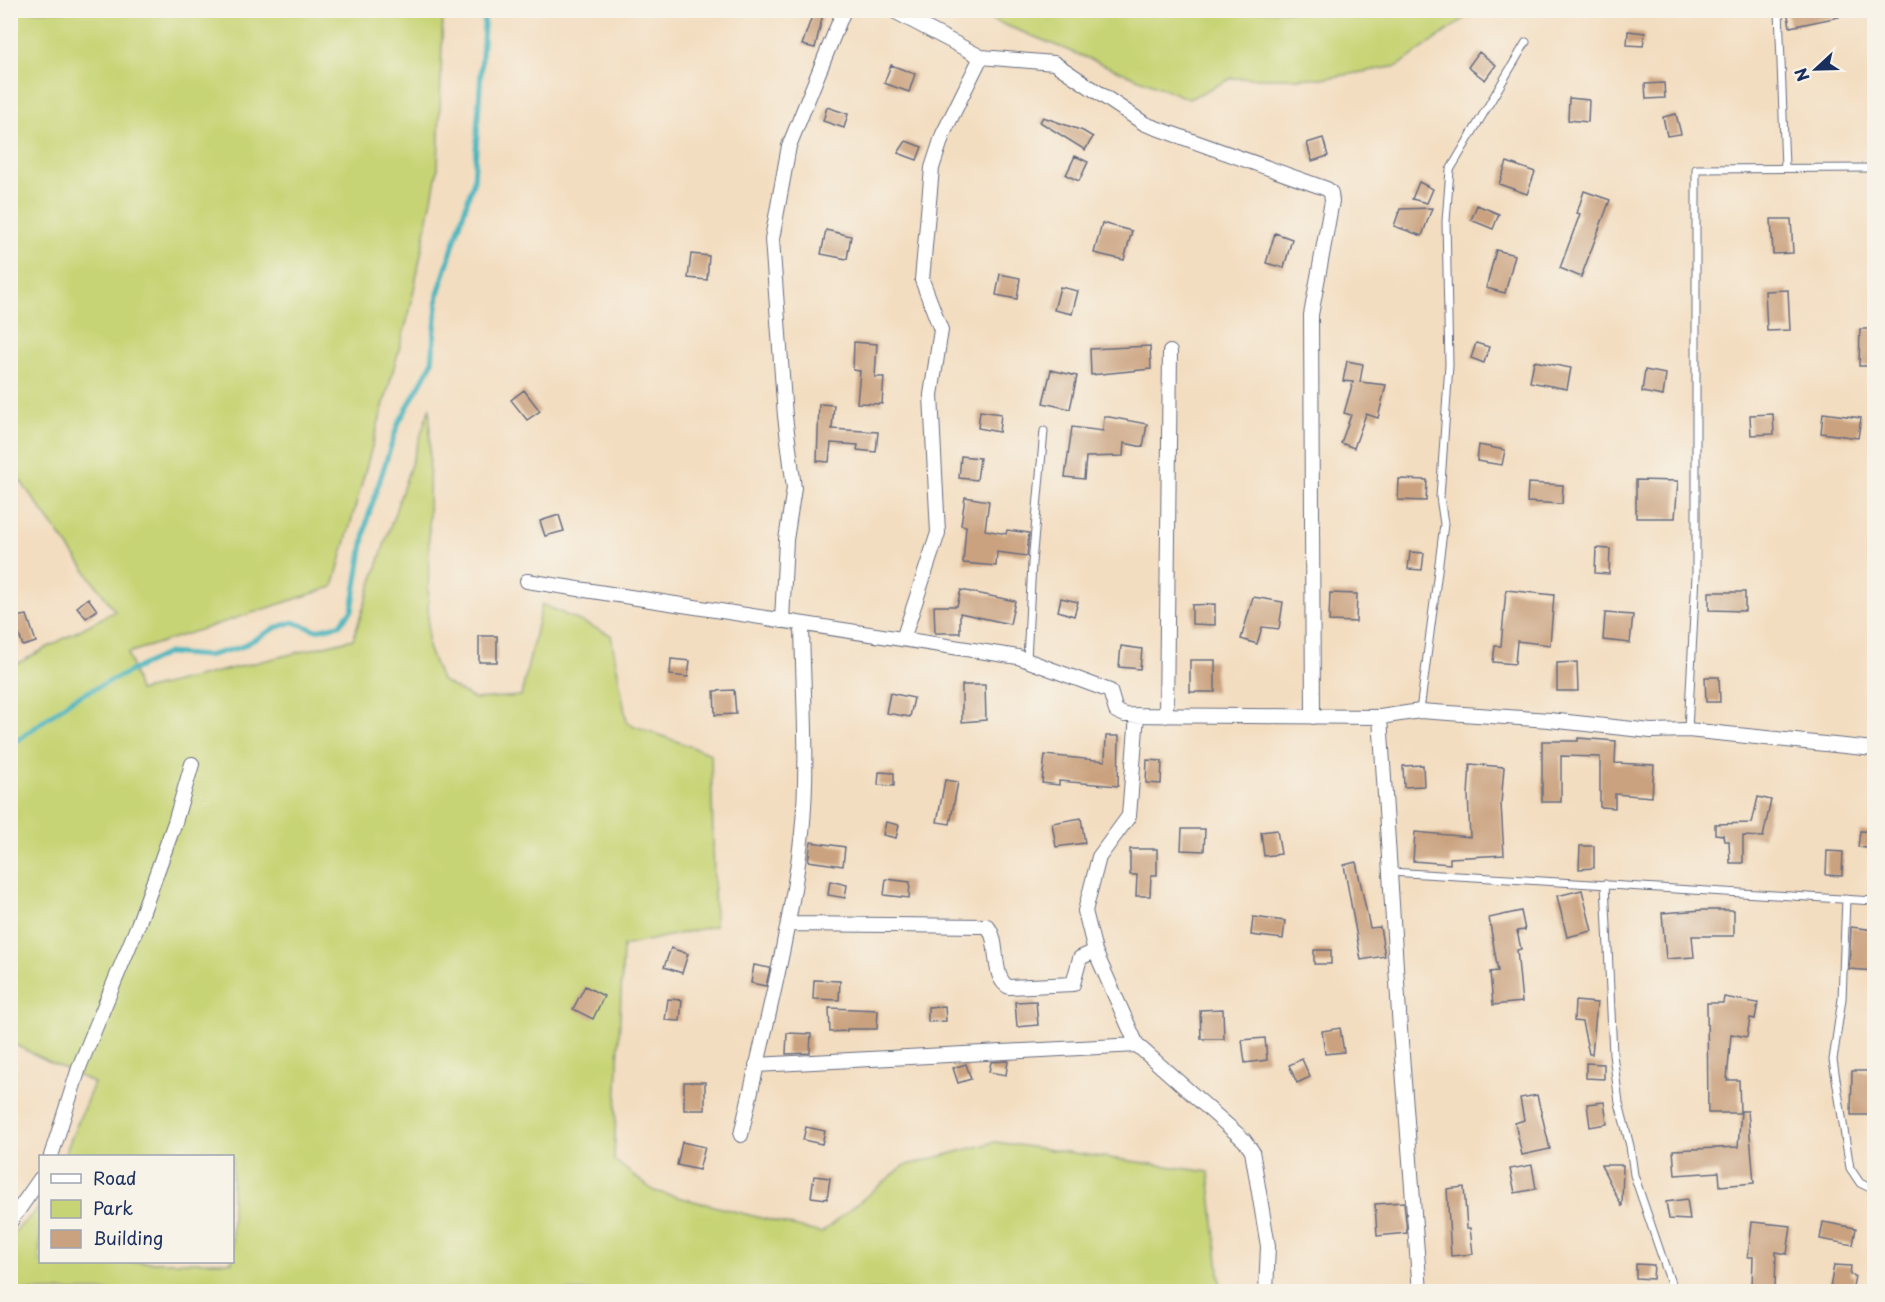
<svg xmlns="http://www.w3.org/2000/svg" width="1885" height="1302" font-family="'Playpen Sans',sans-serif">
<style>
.green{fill:#c7d475;stroke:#71826a;stroke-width:1.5}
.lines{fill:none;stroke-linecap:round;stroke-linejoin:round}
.stream{stroke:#45b4bd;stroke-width:5}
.building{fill:#caa27f}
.lane-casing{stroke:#676c80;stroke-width:9}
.street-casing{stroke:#676c80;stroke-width:16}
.lane{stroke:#fff;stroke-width:7}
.street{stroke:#fff;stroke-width:14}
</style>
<rect width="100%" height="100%" fill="#f7f3e8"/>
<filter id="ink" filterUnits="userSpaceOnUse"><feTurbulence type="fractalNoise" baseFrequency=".0167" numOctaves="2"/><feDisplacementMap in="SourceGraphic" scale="12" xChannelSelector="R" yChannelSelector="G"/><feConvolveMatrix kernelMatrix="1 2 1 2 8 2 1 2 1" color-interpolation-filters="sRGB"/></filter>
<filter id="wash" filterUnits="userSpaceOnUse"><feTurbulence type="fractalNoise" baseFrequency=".008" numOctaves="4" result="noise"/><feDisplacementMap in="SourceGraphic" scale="24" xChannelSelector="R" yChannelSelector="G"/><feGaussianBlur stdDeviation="1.35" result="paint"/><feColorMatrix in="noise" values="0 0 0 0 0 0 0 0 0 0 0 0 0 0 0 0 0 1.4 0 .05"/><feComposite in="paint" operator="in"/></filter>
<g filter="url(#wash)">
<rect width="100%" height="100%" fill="#f3ddc0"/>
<path class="green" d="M11 11H443L438 168 410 310 333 587 128 653 139 691 353 639 430 407 428 647 441 680 474 699 521 696 542 604 611 635 627 723 711 754 715 926 623 946 614 1160 654 1191 821 1233 904 1166 995 1142 1209 1172 1221 1291H11V1235L40 1207V1262H232V1156H64L94 1083 11 1043V667L115 611 11 468Z
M981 11H1475L1398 66 1327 78H1232L1189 99 995 21Z"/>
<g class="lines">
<path class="stream" d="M10 746 73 699 168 653 207 656 241 647 275 628 293 622 316 630 339 625 352 610 367 520 398 424 432 363 438 294 474 180 485 10"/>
</g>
<g id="blocks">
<path class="building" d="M814 10H824L815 48 802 45Z
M1787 10H1838L1839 17 1790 27Z
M1628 31 1645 33 1643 46 1627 45Z
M1479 52 1496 65 1485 80 1468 67Z
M891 65 915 74 909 92 884 83Z
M1664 83 1665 98 1646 99 1645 84Z
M1569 98 1589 100 1588 122 1568 120Z
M827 107 848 114 844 128 823 121Z
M1676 114 1681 134 1667 136 1663 117Z
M1043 117 1083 131 1093 137 1085 150 1040 122Z
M1323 138 1328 156 1312 161 1307 143Z
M906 141 922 147 917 160 898 153Z
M1075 156 1088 162 1079 181 1066 175Z
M1507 162 1535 172 1527 194 1499 184Z
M1419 182 1433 189 1427 203 1412 199Z
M1584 191 1610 200 1581 277 1560 268 1580 214 1577 213Z
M1477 205 1499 214 1493 229 1471 220Z
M1432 208 1422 236 1394 226 1400 209Z
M1771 219H1791L1793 253 1773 254Z
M1102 223 1132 231 1124 260 1094 253Z
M826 230 851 236 847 259 821 254Z
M1275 233 1292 239 1284 268 1266 263Z
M1496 250 1515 255 1505 293 1486 288Z
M691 254 709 256 707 280 688 278Z
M1000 274 1020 278 1017 299 996 295Z
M1060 287 1078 291 1072 314 1054 310Z
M1788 290 1790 330 1767 331 1765 291Z
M1860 329H1875V366H1859Z
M854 342 877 344 875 377H884L882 404 857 403 860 371 853 370Z
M1476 343 1489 347 1484 363 1471 358Z
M1150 346 1151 369 1091 375 1090 349Z
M1347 361 1363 364 1360 382 1386 385 1378 418 1366 414 1354 448 1341 443 1351 415 1344 413 1353 382 1343 381Z
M1534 361 1571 368 1567 389 1530 382Z
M1051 370 1077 376 1070 409 1043 403Z
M1645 370 1666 374 1663 396 1642 392Z
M524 390 540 411 527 420 511 400Z
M819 404 834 405 832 429 878 432 876 452 857 450 858 445 831 443 829 462 817 461Z
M980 411 1001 414 999 432 978 428Z
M1823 413 1861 418 1858 438 1821 433Z
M1773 414 1774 434 1751 435 1750 415Z
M1104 416 1147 424 1143 447 1124 443 1123 456 1086 457 1084 479 1065 477 1072 427 1103 431Z
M1479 445 1505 450 1502 465 1477 461Z
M961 456 980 458 977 480 959 478Z
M1399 479 1427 480 1426 501 1398 500Z
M1636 480 1678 481 1675 518H1636Z
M1528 483 1563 485 1562 504 1527 502Z
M965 497 989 501 985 530 1006 534 1007 530 1029 533 1027 556 997 552 996 566 963 563 966 526 961 525Z
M559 515 564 531 545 536 540 521Z
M1596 548 1610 549 1609 574 1595 573Z
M1410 552 1424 553 1422 570 1408 569Z
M961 590 1015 601 1010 624 960 613V633H935L934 606H957Z
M1506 590 1554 595 1550 645 1517 641 1515 664 1493 662 1495 646H1501Z
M1709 592H1745V611L1709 610Z
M1330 593 1357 594 1356 622 1329 621Z
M1253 597 1283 602 1279 629 1262 627 1257 644 1241 639Z
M88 598 97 610 86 618 77 607Z
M1061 598 1078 602 1074 616 1058 611Z
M1215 604V625L1192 624V605Z
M1605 613 1633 615 1630 643 1603 640Z
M27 615 36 642 23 646 13 617Z
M479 636H497V662H479Z
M1121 646 1142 649 1140 669 1119 667Z
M671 659 690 661 688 677 670 675Z
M1190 660H1215V692H1190Z
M1577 662 1578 691H1557V663Z
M1705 677H1719L1720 702H1706Z
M962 685H985L986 720 962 722Z
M734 690 736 714 715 715 714 691Z
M890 693 914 698 910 717 886 713Z
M1106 736H1119L1118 786 1059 781V785L1042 783 1045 755 1105 761Z
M1578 738 1616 741 1615 763 1654 765 1652 797 1615 794V808L1600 807V757L1561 756V802H1542V741H1578Z
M1147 760 1162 761 1161 784 1146 783Z
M1470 764 1504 767 1501 804 1504 855 1450 858V864L1413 861 1415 832 1470 837 1468 795Z
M1423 765 1424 786 1404 787 1403 766Z
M879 772 894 773V786L878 785Z
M945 780 958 782 950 824 937 822Z
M1758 797 1771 800 1763 837 1743 836V863H1730L1729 841H1724L1723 835 1715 834V824L1752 823Z
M1081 818 1085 843 1056 847 1052 823Z
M886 822 899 825 896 838 883 835Z
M1182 829H1205L1204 851 1181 850Z
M1277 830 1281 854 1264 856 1261 832Z
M1860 831 1875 832V849L1858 847Z
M811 842 845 847 843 866 808 861Z
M1580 846H1594V868L1579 869Z
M1130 849H1157V875H1151L1150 896H1136L1137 875H1130Z
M1827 851 1843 852 1842 876 1826 875Z
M1356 862 1370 928 1380 927 1385 956 1361 960 1344 865Z
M886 879 910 882 909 898 884 895Z
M830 881 847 885 845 898 828 895Z
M1582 890 1592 931 1567 937 1557 896Z
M1703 910H1734V936H1692L1694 957 1666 959 1662 913Z
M1521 911 1525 930 1517 931 1521 949 1517 950 1522 1002 1493 1005 1490 972 1498 971 1489 918Z
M1253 917 1285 921 1283 939 1251 935Z
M1851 927 1875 930V971L1849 969Z
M671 948 688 954 682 973 664 967Z
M1314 950H1331V964H1314Z
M754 965 770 968 766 986 751 983Z
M814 980 840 981 839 1000 813 999Z
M585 986 604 996 593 1019 573 1009Z
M1724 997 1758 1003 1755 1019 1750 1018 1747 1037 1731 1034 1727 1080H1739L1740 1113H1708L1707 1003H1723Z
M668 999 682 1000 680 1021 665 1020Z
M1036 1001 1038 1025 1017 1027 1015 1002Z
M1575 1001 1597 1003 1592 1054H1589L1582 1022 1574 1021Z
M945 1006 946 1021 928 1022V1007Z
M829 1008 878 1010 877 1029H847V1031L830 1032Z
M1223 1009 1224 1039H1201L1200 1010Z
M1340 1028 1344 1052 1325 1054 1322 1031Z
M787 1033 811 1034 810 1053 786 1054Z
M1265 1038 1267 1060 1245 1063 1242 1040Z
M1302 1059 1310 1077 1297 1083 1289 1065Z
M1008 1061 1006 1075 989 1072 991 1062Z
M1586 1063 1604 1064V1079L1586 1078Z
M966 1064 971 1079 958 1083 953 1068Z
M1852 1071H1875V1115H1851Z
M684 1082H705V1110H684Z
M1537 1095 1550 1149 1522 1155 1515 1123 1524 1120 1520 1098Z
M1604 1102 1607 1124 1590 1127 1587 1104Z
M1741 1111H1748L1754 1183 1720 1186 1719 1172 1675 1175 1673 1150 1738 1147Z
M806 1127 825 1131 822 1144 803 1140Z
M682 1142 705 1147 699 1170 677 1165Z
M1532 1165 1536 1189 1515 1193 1510 1169Z
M1601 1165H1623L1622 1207Z
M814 1176 830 1178 827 1199 811 1197Z
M1464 1187 1467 1228H1470L1473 1254 1451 1256 1447 1189Z
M1687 1199 1690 1220 1669 1219 1666 1202Z
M1404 1202 1407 1233 1377 1236 1375 1204Z
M1752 1222 1791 1226 1787 1254 1776 1252 1775 1288 1752 1287 1753 1257H1748Z
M1823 1222 1856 1228 1853 1245 1820 1239Z
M1636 1264 1654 1265 1653 1279 1636 1278Z
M1834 1265 1851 1266 1850 1275 1855 1276 1852 1292 1830 1288Z"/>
</g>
</g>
<g filter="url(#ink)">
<use href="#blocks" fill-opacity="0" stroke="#676c80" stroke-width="1.5"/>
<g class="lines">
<g class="lane-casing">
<path id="lane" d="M1779 10 1785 167
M1027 660 1032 563 1044 431
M1420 711 1444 524 1440 497 1449 365 1446 221 1450 170 1526 42
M1688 730 1696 575V169L1874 168
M1390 872 1874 901
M1605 884 1613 1054 1619 1103 1630 1146 1634 1175 1674 1292
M1846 899 1842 999 1833 1060 1850 1168 1860 1183 1874 1190"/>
</g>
<g class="street-casing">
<path id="street" d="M892 10 981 57 1054 63 1145 124 1327 189 1331 193 1332 201 1311 315 1313 717
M527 581 1018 657 1110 691 1116 711 1125 715 1380 717 1420 711 1549 720 1651 731 1688 730 1874 749
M782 621 786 540 794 488 785 416 772 239 789 146 844 10
M903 639 938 533 931 395 941 330 922 280 932 168 943 134 981 57
M1137 715 1129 816 1099 857 1085 911 1095 951 1137 1045 1244 1140 1252 1151 1268 1246 1266 1292
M1166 716 1170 352
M1380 717 1400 1029 1420 1292
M790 924 987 926C1001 941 990 978 1009 987L1073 984 1080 958 1095 951
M756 1065 1137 1045
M741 1135C763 1035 790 935 802 833 809 764 803 693 802 624
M51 1156 80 1065 138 925 175 822 192 764
M10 1222 40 1179"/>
</g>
<use href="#lane" class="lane"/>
<use href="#street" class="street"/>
</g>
</g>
<rect width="1885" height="1302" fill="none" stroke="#f7f3e8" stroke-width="36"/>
<rect x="39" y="1155" width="195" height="108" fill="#f7f3e8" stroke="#9fa5b1" stroke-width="1.5"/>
<rect x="51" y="1174" width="30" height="9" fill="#ffffff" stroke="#9fa5b1" stroke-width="1.5"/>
<text x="93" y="1185" font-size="18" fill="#1b2f5e">Road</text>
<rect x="51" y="1200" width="30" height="18" fill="#c7d475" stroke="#9fa5b1" stroke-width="1.5"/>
<text x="93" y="1215" font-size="18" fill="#1b2f5e">Park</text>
<rect x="51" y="1230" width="30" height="18" fill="#caa27f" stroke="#9fa5b1" stroke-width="1.5"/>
<text x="93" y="1245" font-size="18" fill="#1b2f5e">Building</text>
<g transform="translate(1816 69) rotate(248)" stroke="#f7f3e8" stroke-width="4.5" paint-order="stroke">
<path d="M0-4.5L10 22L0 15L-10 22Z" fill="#1b2f5e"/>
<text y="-9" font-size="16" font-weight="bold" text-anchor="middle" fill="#1b2f5e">N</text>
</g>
</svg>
